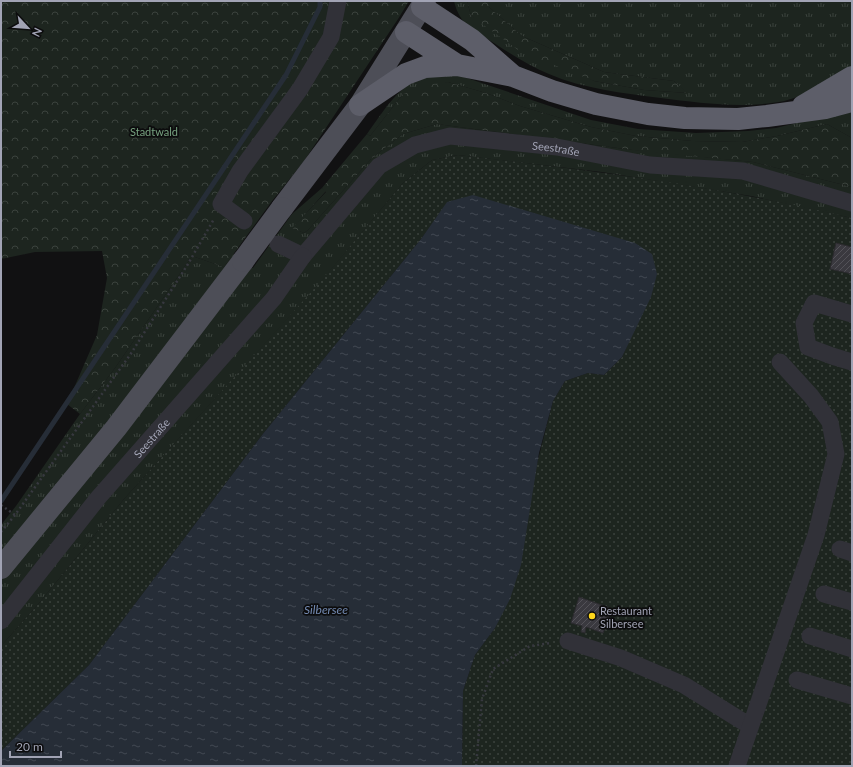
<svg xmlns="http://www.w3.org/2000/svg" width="853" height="767" font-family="Lato,sans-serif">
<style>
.grass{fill:url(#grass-tufts)}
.forest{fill:url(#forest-crowns)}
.park{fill:url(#park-dots)}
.water{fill:url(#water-ripples)}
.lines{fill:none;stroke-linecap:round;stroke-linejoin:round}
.stream{stroke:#262d37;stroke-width:5}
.building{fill:url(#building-hatch);stroke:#2b2a2e}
.path{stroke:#37383f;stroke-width:2.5;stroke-dasharray:2 3;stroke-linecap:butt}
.minor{stroke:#313138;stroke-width:17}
.major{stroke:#4d4e57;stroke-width:22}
.highway{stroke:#5d5e69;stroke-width:22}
.major-bridge{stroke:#4d4e57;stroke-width:22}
.poi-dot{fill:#ffd71c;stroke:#0c0c0d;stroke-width:1.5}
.labels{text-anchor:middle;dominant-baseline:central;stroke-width:3.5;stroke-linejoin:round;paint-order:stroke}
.park-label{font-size:11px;fill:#76a17f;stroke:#0c0c0d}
.street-label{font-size:11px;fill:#a1a3b4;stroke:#0c0c0d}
.poi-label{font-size:11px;fill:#a1a3b4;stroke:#0c0c0d;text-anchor:start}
.water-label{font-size:12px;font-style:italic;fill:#748bb3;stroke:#0c0c0d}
</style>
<defs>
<pattern id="grass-tufts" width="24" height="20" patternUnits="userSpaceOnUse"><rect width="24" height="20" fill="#1d251f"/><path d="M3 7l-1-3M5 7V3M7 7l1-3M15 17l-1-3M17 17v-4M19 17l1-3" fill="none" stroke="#3b423d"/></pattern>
<pattern id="forest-crowns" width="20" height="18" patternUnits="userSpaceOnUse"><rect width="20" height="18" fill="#1d251f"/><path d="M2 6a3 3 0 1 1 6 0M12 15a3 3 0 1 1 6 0" fill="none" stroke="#3b423d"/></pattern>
<pattern id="park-dots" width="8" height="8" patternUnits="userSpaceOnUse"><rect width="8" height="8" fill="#1d251f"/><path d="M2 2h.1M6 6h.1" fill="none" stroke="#3b423d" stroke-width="1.8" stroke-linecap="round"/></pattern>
<pattern id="water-ripples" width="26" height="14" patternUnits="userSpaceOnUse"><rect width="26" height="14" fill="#262d37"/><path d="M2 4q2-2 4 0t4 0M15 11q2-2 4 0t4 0" fill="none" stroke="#424852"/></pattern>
<pattern id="building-hatch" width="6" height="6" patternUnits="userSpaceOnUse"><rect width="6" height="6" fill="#3a393f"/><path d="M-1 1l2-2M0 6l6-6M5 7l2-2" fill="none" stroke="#535258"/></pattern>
</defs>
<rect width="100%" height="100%" fill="#111112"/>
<path class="grass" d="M454 1H467L471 16 594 81 644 90 687 93 674 81 604 72 522 36 489 7V1H852V68C830 80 809 95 784 101 745 109 700 103 661 98 623 93 584 89 549 74 529 66 511 54 494 43 474 30 460 26 454 1Z
M458 75 591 120 638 129 696 133 748 131 776 128 817 118 852 107V138L827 124 777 136 742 142 693 141 636 136 591 127 520 106 486 93 448 82 403 94 370 136 367 134C383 112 399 84 426 76 436 74 448 75 458 75Z
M437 124 625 149 753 162 852 187V218L751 196 602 172 458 155 432 160 403 183 319 284 124 499 40 602 1 646V525L16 506 80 414 115 368 192 256 224 267 233 254 253 268 292 214 322 188 326 191 293 228 304 233 308 230 372 158 403 134Z"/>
<path class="forest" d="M1 1H409L398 19 304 161 272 201 224 267 192 256 115 368 80 414 67 404 97 335 107 278 102 251 35 252 1 259Z
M467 1H489V7L522 36 604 72 674 81 688 93 644 90 594 81 521 52 471 16Z
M448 82 486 93 520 106 591 127 636 136 693 141 742 142 777 136 827 124 852 138V187L753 162 648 152 437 124 403 134 372 158 308 230 304 233 292 228 326 192 322 188 367 134 370 136 403 94 431 84Z"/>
<path class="park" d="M458 155C590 170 723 187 852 218V766H462L463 691 475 655 495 628 553 401 565 381 588 373 604 375 622 357 627 346 447 203 421 239 262 435 89 665 1 751V646L40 602 124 499 321 281 403 183 432 160Z"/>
<path class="water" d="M473 195 635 243 652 254 657 274 651 297 622 357 604 375 588 373 565 381 553 401 539 453 521 565 510 599 495 628 475 655 463 691 462 766H1V751L89 665 262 435 421 239 447 202Z"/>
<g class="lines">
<path class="stream" d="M1 501 286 75 320 7V1"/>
</g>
<path class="building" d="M836 243 852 247V274L830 269Z
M579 597 613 609 603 633 586 627 585 633 581 632 582 626 571 623Z"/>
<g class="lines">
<path class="path" d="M1 505 15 515
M1 532 15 515 130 355 188 264 214 219
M476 766 482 699 493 669 530 646 551 643"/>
<g class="minor">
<path d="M244 221 221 204 240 171 300 89 331 37 338 1"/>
<path id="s1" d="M278 244 303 256 379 166 415 145 450 136 557 147 650 165 743 171 852 203"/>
<path d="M852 314 814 303 804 323 808 347 832 356 852 362"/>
<path d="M840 549 852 553"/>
<path d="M824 594 852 602"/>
<path id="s2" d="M1 621 98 498 274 298 303 256"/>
<path d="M810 636 852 649"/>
<path d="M568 641 621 658 684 685 750 726"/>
<path d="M797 680 852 696"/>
<path d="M737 766 816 535 836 454 830 422 811 396 780 362"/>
</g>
<path class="major" d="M282 208 360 105 425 1
M1 568 116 428 243 261"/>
<path class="highway" d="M422 7 472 40 512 75
M406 32 457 65
M360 105 406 74 425 67 457 65 513 76 552 91 596 104 648 114 685 118 738 119 767 116 825 108 852 101
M803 106 852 77"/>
<path class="major-bridge" d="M243 261 282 208"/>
</g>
<circle class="poi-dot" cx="592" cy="616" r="4"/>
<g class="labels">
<g class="park-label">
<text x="154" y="131">Stadtwald</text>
</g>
<g class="street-label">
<text stroke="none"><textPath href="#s1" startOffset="330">Seestraße</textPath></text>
<text stroke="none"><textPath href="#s2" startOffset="237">Seestraße</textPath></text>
</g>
<g class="poi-label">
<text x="600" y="610">Restaurant<tspan x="600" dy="13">Silbersee</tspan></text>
</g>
<g class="water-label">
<text x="326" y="609">Silbersee</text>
</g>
</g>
<rect width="853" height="767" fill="none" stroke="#a1a3b4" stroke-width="4"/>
<g transform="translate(28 28) rotate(116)" stroke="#0c0c0d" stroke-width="3" paint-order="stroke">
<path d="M0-3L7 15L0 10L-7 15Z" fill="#a1a3b4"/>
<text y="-6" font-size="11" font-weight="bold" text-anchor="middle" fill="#a1a3b4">N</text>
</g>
<path d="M10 751v6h51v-6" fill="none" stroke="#a1a3b4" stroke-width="2"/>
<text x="16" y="751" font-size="12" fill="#a1a3b4" stroke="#0c0c0d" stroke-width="3" paint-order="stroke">20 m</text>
</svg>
